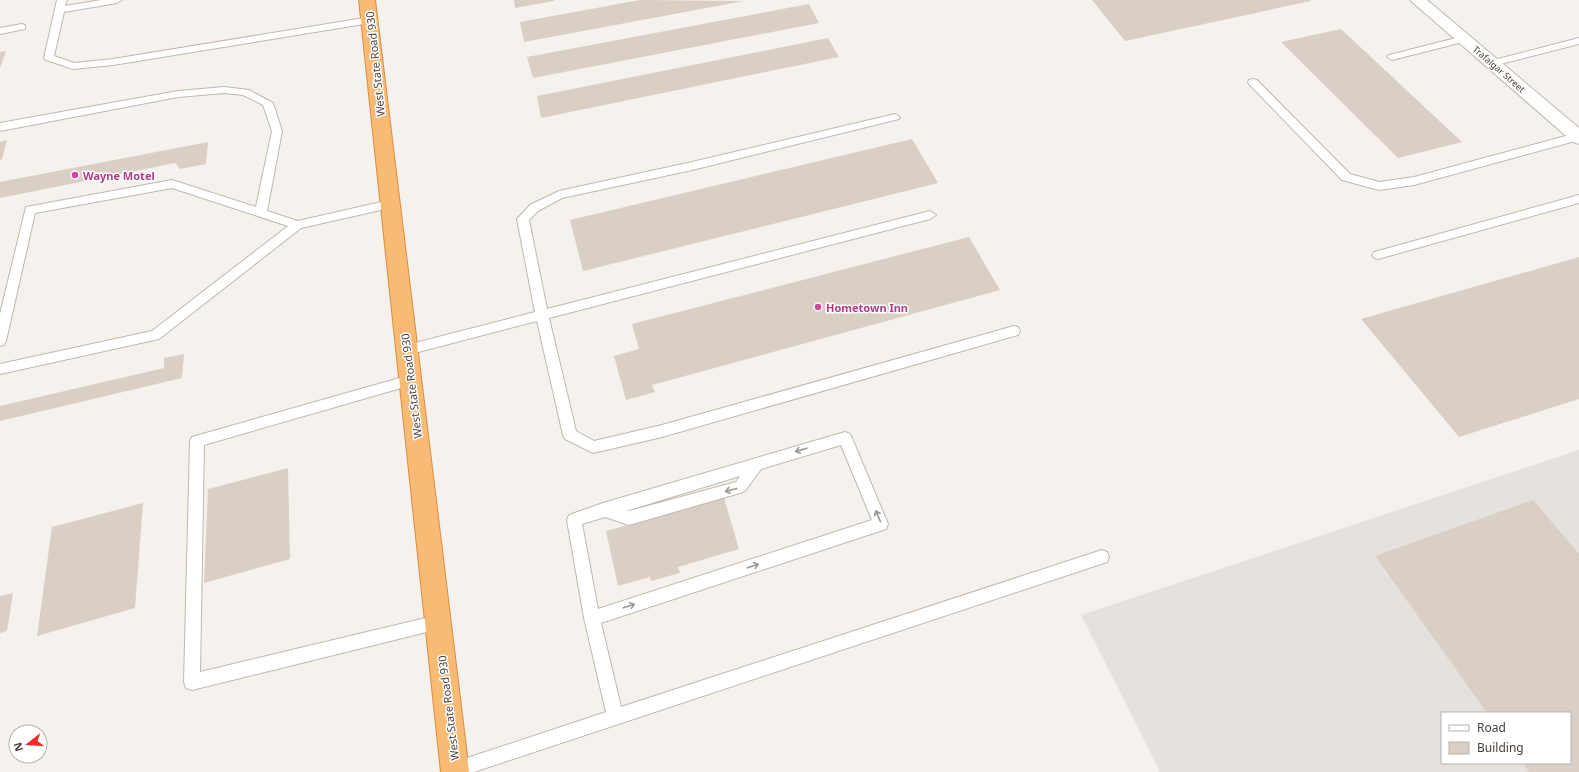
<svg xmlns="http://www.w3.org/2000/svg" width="1579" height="772" font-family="'Noto Sans',sans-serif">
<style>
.industrial{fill:#e5e1dd;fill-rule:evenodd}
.building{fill:#dacfc5}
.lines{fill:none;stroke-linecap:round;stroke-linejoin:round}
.lane-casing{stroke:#c1b8af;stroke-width:2}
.street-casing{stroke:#c1b8af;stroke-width:2}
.highway-casing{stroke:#d98d42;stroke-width:2}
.lane{fill:#fff;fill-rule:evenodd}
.street{fill:#fff;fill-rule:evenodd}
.highway{fill:#f9ba74;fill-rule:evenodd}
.oneway{stroke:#9b9693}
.hotel-dot{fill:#d1479c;stroke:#fff;stroke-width:1.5}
.labels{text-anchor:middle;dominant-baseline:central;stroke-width:3;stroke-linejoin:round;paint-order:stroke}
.far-street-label{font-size:9px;fill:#4a413a;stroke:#fff}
.street-label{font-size:11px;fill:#4a413a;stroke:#fff}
.hotel-label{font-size:11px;font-weight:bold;fill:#b23c85;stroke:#fff;text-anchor:start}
</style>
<rect width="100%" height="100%" fill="#f5f1ec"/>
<path class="industrial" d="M1579 450V772H1160L1081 615ZM1442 713H1570V763H1442Z"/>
<path class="building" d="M514 0H554V1L515 8Z
M640 0 744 1 524 42 520 22Z
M1092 0H1310L1311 1 1125 41Z
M809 4 819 23 533 78 527 57Z
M1341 29 1462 142 1398 158 1281 42Z
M828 38 839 57 541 118 537 96Z
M6 51 0 68V52Z
M912 139 938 183 583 271 570 220Z
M7 140 2 159 0 160V142Z
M208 142 206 164 180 169 175 163 0 198V182Z
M969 237 1000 290 652 385 655 392 626 400 614 356 639 349 632 324Z
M1579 257V399L1459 437 1361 319Z
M184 354 182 378 0 421V406L164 368V358Z
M288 468 290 559 204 583 208 489Z
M724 498 739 549 678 567 680 573 651 581 650 577 618 586 606 531Z
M1533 500 1579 554V772H1529L1523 763H1570V713H1487L1375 556Z
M143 503 135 608 37 636 52 527Z
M13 593 7 631 0 633V596Z"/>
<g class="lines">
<g class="lane-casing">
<path id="lane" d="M57 0H67L65 6 101 0H122L117 3 64 12 54 56 74 63 113 59 370 17 375 20 370 23 113 65 73 69 46 60 44 58Z
M22 24 25 25V29L0 34V28Z
M1464 36 1469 39 1467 41 1392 60 1387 57 1389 55Z
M1579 38V44L1493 66 1488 63 1490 61Z
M1253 79 1257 80 1350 174 1379 182 1414 177 1577 133 1579 134V140L1414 185 1379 190 1342 180 1249 84 1248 82 1249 80Z
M224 87 249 90 273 103 282 131 267 211 298 221 390 200 394 201 396 204 394 207 301 228 159 339 0 374V364L152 331 288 226 172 188 35 213 6 341 4 345 0 346V314L26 207 172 180 256 207 272 131 263 105 243 95 224 93 178 97 0 131V123L178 91Z
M895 114 900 117 899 119 692 170 562 198 538 211 529 220 547 309 930 211 936 215 930 219 549 318 576 431 594 441 662 425 1014 326 1018 327 1020 331 1018 335 662 437 593 453 565 439 563 435 537 321 407 355 403 354 401 350 403 346 407 345 535 312 517 219 530 205 559 191 692 162Z
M1579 195V203L1378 259 1374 258 1372 255 1374 252 1378 251Z
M410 375 415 376 416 380 415 384 204 445 200 672 438 615 443 618 446 623 443 628 192 690 186 688 184 682 190 441 192 437Z
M845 432 850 434 852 438 888 524 886 529 601 623 621 707 1102 550 1107 552 1109 557 1107 562 474 772H447L449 764 455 762 606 712 584 618 567 520 569 515 603 503ZM841 445 872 520 598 609 582 524 605 517 629 525 740 493 745 491 761 469ZM740 476 736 482 629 511H626Z"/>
</g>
<g class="street-casing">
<path id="street" d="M1410 0H1427L1579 128V144L1573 142Z"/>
</g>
<g class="highway-casing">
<path id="highway" d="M359 0H375L469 772H441Z"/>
</g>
<use href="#lane" class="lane"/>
<use href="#street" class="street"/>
<use href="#highway" class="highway"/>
</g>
<defs><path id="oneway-shaft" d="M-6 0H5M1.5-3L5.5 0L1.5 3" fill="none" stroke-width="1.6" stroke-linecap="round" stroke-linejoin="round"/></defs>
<g class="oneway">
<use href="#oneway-shaft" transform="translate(801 450) rotate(164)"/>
<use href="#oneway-shaft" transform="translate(731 490) rotate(165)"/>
<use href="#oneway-shaft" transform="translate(878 516) rotate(-113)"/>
<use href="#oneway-shaft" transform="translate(753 566) rotate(-18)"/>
<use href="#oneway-shaft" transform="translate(629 606) rotate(-18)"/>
</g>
<g class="hotel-dot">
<circle cx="75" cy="175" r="4"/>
<circle cx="818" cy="307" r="4"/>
</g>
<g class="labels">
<g class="far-street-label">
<text transform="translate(1499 69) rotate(41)">Trafalgar Street</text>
</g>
<g class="street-label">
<text transform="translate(375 64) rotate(-96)">West State Road 930</text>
<text transform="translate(411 386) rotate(-97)">West State Road 930</text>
<text transform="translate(448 708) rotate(-97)">West State Road 930</text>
</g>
<g class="hotel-label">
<text x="83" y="175">Wayne Motel</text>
<text x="826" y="307">Hometown Inn</text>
</g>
</g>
<rect x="1441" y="712" width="130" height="52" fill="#ffffff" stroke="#b7b3b0"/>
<rect x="1449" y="725" width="20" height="6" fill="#ffffff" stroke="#b7b3b0"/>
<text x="1477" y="732" font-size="12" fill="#4a413a">Road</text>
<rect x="1449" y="742" width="20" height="12" fill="#dacfc5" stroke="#b7b3b0"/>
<text x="1477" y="752" font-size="12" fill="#4a413a">Building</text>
<g transform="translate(28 744) rotate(253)"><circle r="19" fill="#ffffff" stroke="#b7b3b0"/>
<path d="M0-3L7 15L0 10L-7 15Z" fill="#f32926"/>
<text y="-6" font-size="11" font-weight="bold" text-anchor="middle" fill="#4a413a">N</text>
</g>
</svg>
